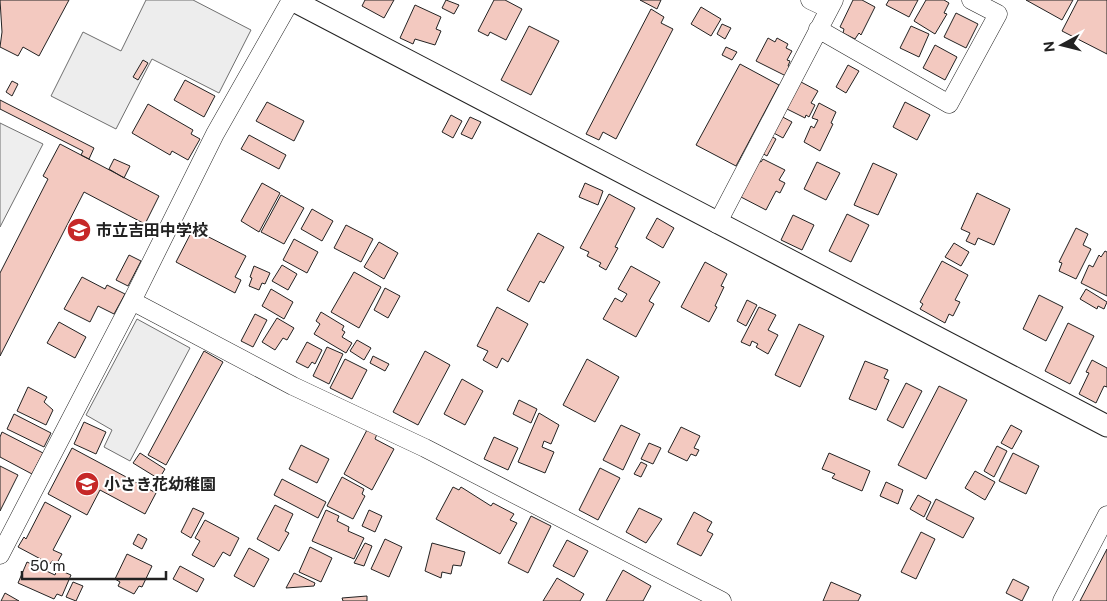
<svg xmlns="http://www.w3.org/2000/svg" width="1107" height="601" font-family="'Public Sans','Noto Sans JP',sans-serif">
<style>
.green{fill:#eee;stroke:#6f6f6f}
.parking{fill:#ededed;stroke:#6f6f6f}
.building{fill:#f3c9c0;stroke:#222}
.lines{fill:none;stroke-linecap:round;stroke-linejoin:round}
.minor-casing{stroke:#222;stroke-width:19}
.tertiary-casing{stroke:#222;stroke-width:23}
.minor{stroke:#fff;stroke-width:18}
.tertiary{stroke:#fff;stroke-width:21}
.labels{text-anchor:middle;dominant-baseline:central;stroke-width:4;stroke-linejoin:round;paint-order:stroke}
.poi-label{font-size:16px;font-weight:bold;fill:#222;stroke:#fff;text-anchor:start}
</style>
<rect width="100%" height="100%" fill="#fff"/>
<path class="green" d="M0 123 43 144 0 227Z"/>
<path class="parking" d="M146 0H193L251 30 219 93 152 59 116 129 51 96 83 32 121 51Z
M137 319 190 348 130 461 104 447 112 430 86 415Z"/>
<path class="building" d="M0 0H69L39 56 23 47 18 56 0 47 2 32Z
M365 0H394L384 18 362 6Z
M446 0 459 5 454 14 442 8Z
M494 0H505L522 9 506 40 490 32 488 36 478 31Z
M640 0H661L657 9Z
M853 0H862L875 7 861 35 859 33 855 39 843 33 844 29 840 27Z
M889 0H918L909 17 886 5Z
M926 0H944L949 3 944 13 947 14 935 34 914 21Z
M1026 0H1073L1062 20Z
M1078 0H1107V54L1062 31Z
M415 5 441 17 436 29 441 31 435 45 415 39 413 44 400 38Z
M701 7 721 19 711 36 691 24Z
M651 9 664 17 661 23 673 29 616 139 603 132 599 140 586 134Z
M956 13 978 24 966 48 944 37Z
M722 24 731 28 725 39 717 34Z
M529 26 559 41 531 95 501 80Z
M911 26 929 34 919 57 900 48Z
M768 38 775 42 777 38 788 44 786 48 792 51 787 60 790 61 788 66 790 67 786 76 756 61Z
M935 45 957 57 945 80 923 68Z
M726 47 737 52 732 60 722 55Z
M143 60 148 63 138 80 133 77Z
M740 64 779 85 736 166 696 145Z
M848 65 859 71 846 93 836 87Z
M185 80 215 96 204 117 174 100Z
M12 81 18 84 12 96 6 92Z
M801 82 818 91 811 103 815 105 809 117 806 115 805 118 787 109 788 107 785 105Z
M0 100 94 148 89 159 81 155 83 151 0 109Z
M267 102 304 121 294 141 256 121Z
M905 102 930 115 917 140 893 127Z
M819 103 836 112 831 123 833 124 820 151 804 142 811 126 814 128 818 120 812 118Z
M148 104 193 130 191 134 200 139 188 160 172 151 170 155 132 133Z
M451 115 462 121 453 138 442 132Z
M779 115 792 122 783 138 770 131Z
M470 117 481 122 472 139 461 134Z
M249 135 286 155 279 169 241 149Z
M769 135 776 139 767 156 760 152Z
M60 144 159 196 145 224 84 192 0 356V273L48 179 43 176Z
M114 159 130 166 124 178 109 169Z
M763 159 785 170 779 180 785 183 780 193 776 191 766 210 739 196 757 160 761 162Z
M817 162 840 173 826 200 804 189Z
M873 163 897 174 878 215 854 205Z
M262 183 280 193 259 232 241 221Z
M585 183 603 191 598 205 579 197Z
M977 193 1010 209 994 245 978 238 975 245 966 241 970 233 961 229Z
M609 194 635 208 615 247 618 248 606 270 599 266 601 263 587 256 589 252 580 248Z
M281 195 304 208 284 244 261 232Z
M312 209 333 221 322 241 301 229Z
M847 214 869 225 851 262 829 251Z
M793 215 814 225 802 250 781 240Z
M657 218 674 228 663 248 646 238Z
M346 225 373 239 361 262 334 248Z
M1076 228 1088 234 1083 245 1091 249 1076 279 1059 271 1062 263 1059 262Z
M193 229 246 256 235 277 241 280 235 293 176 262Z
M538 233 564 247 544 283 540 281 529 302 507 290Z
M294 239 318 252 307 273 283 260Z
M379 242 398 253 384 279 364 267Z
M954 243 969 252 961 266 945 257Z
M1105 251 1107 252V296L1081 283 1089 265 1093 267 1099 255 1101 257Z
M129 255 141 261 128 286 116 280Z
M942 261 968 275 955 300 960 302 953 316 949 314 945 323 920 309 923 304 920 302Z
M705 262 727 274 721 286 724 287 715 306 717 307 709 322 681 307Z
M282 265 297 274 288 290 272 281Z
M254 266 270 273 265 284 262 283 259 290 249 286 252 278 250 277Z
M631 266 660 282 649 301 654 304 636 337 603 319 615 298 622 302 627 294 618 289Z
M354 272 381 287 359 328 331 312Z
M82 277 105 289 107 285 125 294 114 314 98 306 90 322 64 309Z
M385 288 400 296 388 318 374 310Z
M271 289 293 302 284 319 262 306Z
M1086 289 1107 302 1104 309 1098 306 1097 309 1080 299Z
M1039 295 1063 307 1046 341 1023 329Z
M747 300 757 305 746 326 737 321Z
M497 307 528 324 508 362 502 358 497 368 483 360 488 351 477 346Z
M759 307 776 315 768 330 778 335 768 354 756 347 758 344 752 341 750 346 741 342Z
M321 312 344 326 342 330 345 332 342 337 352 343 346 353 314 334 320 324 316 321Z
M255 314 267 320 253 347 241 341Z
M277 318 294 328 287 340 283 338 275 350 262 342Z
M59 322 86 337 75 358 47 343Z
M1068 323 1094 336 1070 384 1045 371Z
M799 324 824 336 800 387 775 375Z
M357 340 371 348 364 360 350 351Z
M307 342 322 350 315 364 312 362 308 368 296 362Z
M327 347 343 354 329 384 313 376Z
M204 351 223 362 166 465 148 455Z
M425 351 450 365 418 425 393 412Z
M373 356 389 364 385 371 370 363Z
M345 359 367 370 352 399 330 388Z
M587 359 619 377 595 422 563 405Z
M1092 360 1107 368V387L1104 386 1096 403 1079 394 1089 373 1086 372Z
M865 361 888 370 884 378 889 380 876 410 849 399Z
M462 379 483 391 465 425 444 414Z
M906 383 922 391 903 428 887 420Z
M939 386 967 400 926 479 898 465Z
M28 387 47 397 44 402 53 410 46 425 17 411Z
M519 400 537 409 531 423 513 414Z
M539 413 559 425 551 444 544 441 542 447 554 452 545 473 518 462Z
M14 414 51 433 44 447 7 429Z
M84 422 106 432 96 454 74 444Z
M621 425 640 434 623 470 603 460Z
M1011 425 1022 431 1012 449 1001 443Z
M681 427 700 436 694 448 699 450 696 456 691 454 687 461 668 452Z
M368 428 377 434 375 439 394 449 372 490 344 474Z
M2 432 43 453 32 474 0 457V437Z
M494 437 518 448 508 470 484 459Z
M649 443 661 448 653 464 641 459Z
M301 445 329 459 317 483 289 469Z
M997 446 1007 451 994 477 984 471Z
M72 448 156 493 145 514 100 490 87 515 48 494Z
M140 453 165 469 159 479 133 463Z
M829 453 870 471 862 491 832 478 835 474 822 469Z
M1013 453 1039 466 1026 494 999 481Z
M641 462 647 465 641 477 634 474Z
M0 466 18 475 0 511Z
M600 468 620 478 598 520 579 510Z
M975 471 995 482 985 500 965 488Z
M342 477 364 489 362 494 365 496 353 519 327 506Z
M282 479 326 502 318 518 274 495Z
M886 482 903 490 898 504 880 496Z
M453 487 459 490 461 487 491 506 493 503 514 514 510 520 517 523 500 554 436 519Z
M918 495 931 502 924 517 910 509Z
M936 499 974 518 963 538 926 519Z
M45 502 71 516 53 550 62 554 57 563 52 561 50 564 18 547 24 537 26 539Z
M275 505 293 514 285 531 289 533 279 551 257 539Z
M193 508 204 513 191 538 181 532Z
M639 508 662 519 646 543 626 532Z
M326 510 339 516 337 521 349 527 348 531 364 538 354 559 312 541Z
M369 510 382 516 375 532 362 526Z
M694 512 712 522 707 531 713 534 701 556 677 544Z
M531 516 551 526 528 573 508 563Z
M205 520 239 538 230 556 223 552 214 567 192 555 200 541 195 538Z
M921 532 935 539 916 579 901 572Z
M138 534 147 539 142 549 133 544Z
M385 539 402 547 389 577 371 569Z
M567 540 588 551 574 577 553 566Z
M365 543 372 546 364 566 354 563Z
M432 543 465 552 461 566 453 565 451 574 442 572 441 578 425 571Z
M310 547 332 558 321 582 299 572Z
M249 548 269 559 254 587 234 576Z
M1107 549V601H1080Z
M127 554 152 566 142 587 139 586 134 594 118 586 120 582 115 579Z
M27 562 55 575 57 569 71 575 62 596 57 594 54 599 18 583Z
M180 566 204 579 197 592 173 579Z
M623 570 651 586 643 601H606Z
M294 573 315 583 314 586 286 588Z
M557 578 584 594 580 601H543Z
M1013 579 1029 587 1022 601 1006 593Z
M73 582 83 586 76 601 66 597Z
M831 582 861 595 858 601H823Z
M5 593 19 601H1Z
M367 596V601H343L342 598Z"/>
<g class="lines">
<g class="minor-casing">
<path id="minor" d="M810 0 829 9
M818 29 949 104 998 14 971 0
M717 224 834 0
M132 301 293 386 425 448 722 601
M0 555 132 301 215 134 291 0
M1062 601 1107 515"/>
</g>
<g class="tertiary-casing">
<path id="tertiary" d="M292 0 1107 426"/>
</g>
<use href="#minor" class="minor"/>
<use href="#tertiary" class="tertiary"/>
</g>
<defs>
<g id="school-disc" transform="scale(1.25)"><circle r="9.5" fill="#c62828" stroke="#fff"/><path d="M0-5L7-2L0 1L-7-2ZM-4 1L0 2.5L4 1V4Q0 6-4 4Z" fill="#fff"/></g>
</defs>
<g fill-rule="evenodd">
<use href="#school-disc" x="79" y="230"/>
<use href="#school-disc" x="87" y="484"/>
</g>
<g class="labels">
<g class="poi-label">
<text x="96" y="230">市立吉田中学校</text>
<text x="104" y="484">小さき花幼稚園</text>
</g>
</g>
<g transform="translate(1062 45) rotate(263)" stroke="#ffffff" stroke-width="4" paint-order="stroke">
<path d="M0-4L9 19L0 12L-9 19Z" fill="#222222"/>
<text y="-8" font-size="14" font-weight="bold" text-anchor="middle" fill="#222222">N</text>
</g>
<path d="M22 571v8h144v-8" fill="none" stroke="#222222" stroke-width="2.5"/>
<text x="30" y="571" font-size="15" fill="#222222" stroke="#ffffff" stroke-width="4" paint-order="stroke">50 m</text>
</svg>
